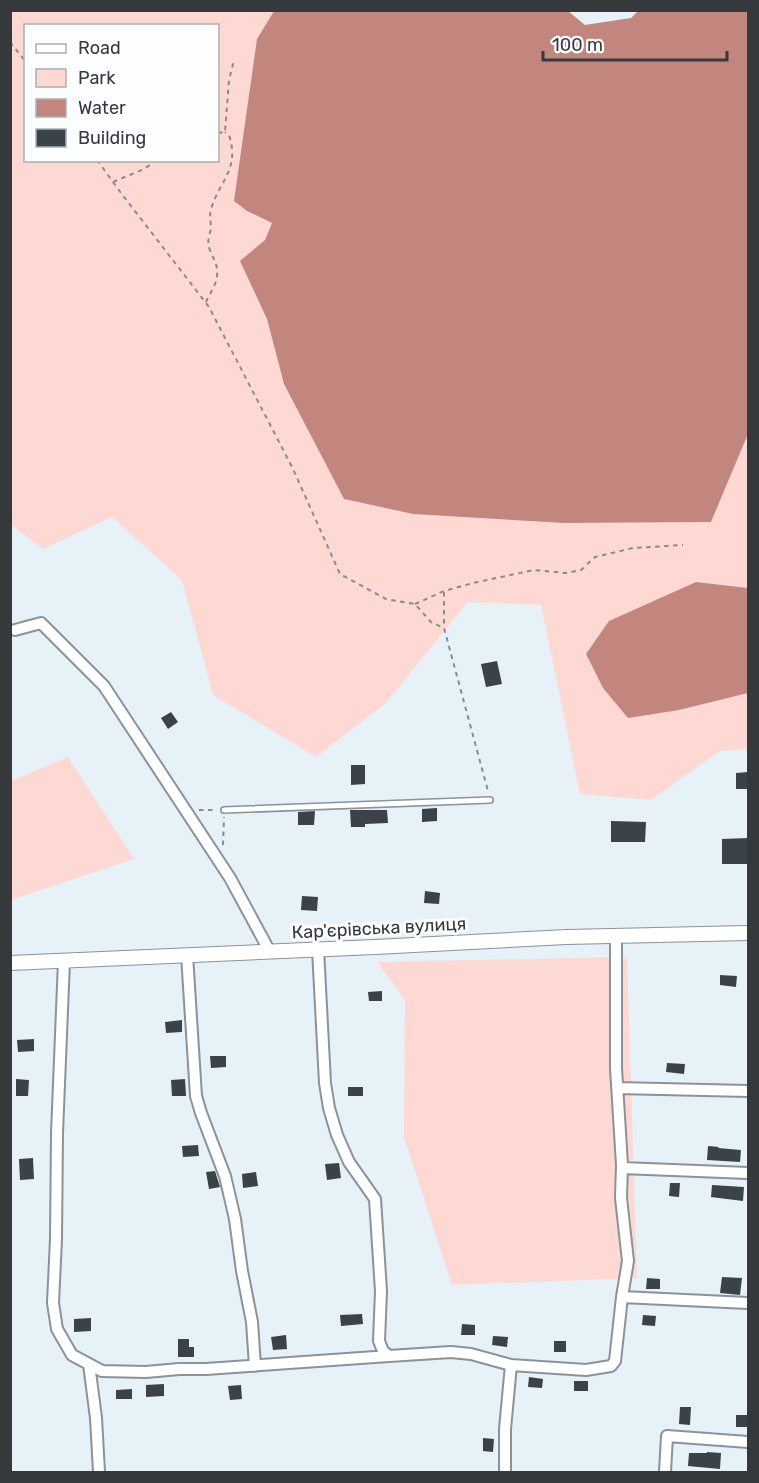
<svg xmlns="http://www.w3.org/2000/svg" width="759" height="1483" font-family="Rubik,sans-serif">
<style>
.green{fill:#fed8d2;fill-rule:evenodd}
.water{fill:#c3867e}
.building{fill:#3b4348}
.lines{fill:none;stroke-linecap:round;stroke-linejoin:round}
.service-casing{stroke:#899398;stroke-width:8}
.minor-casing{stroke:#899398;stroke-width:14}
.tertiary-casing{stroke:#899398;stroke-width:16}
.path{stroke:#868c91;stroke-width:2;stroke-dasharray:4.5 4.5;stroke-linecap:butt}
.service{stroke:#fff;stroke-width:5}
.minor{stroke:#fff;stroke-width:10}
.tertiary{stroke:#fff;stroke-width:14}
.labels{text-anchor:middle;dominant-baseline:central;stroke-width:6;stroke-linejoin:round;paint-order:stroke}
.street-label{font-size:18px;fill:#36393c;stroke:#fbfdff}
</style>
<rect width="100%" height="100%" fill="#e7f1f8"/>
<path class="green" d="M10 11H274L257 39 247 211 272 223 265 240 241 261 267 319 284 384 344 499 413 514 564 523 711 522 748 434V588L696 582 679 710 748 693V749L720 751 651 800 580 794 541 605 468 602 386 703 316 757 213 695 182 580 112 517 43 549 11 525ZM26 26H218V160H26Z
M68 757 134 859 11 900V781Z
M627 957 637 1278 452 1285 404 1137 405 1000 377 962Z"/>
<path class="water" d="M568 11 585 25 631 18 638 11H748V434L711 522 564 523 413 514 344 499 284 384 267 319 240 261 265 240 272 223 247 211 234 201 257 39 274 11Z
M696 582 748 588V693L679 710 628 718 603 688 586 654 609 621Z"/>
<path class="building" d="M497 661 502 684 486 687 481 664Z
M171 712 178 722 168 729 161 718Z
M351 765H365V784L351 785Z
M748 772V789H736V773Z
M437 808V821L422 822V809Z
M350 810H387L388 823 365 824V827H351Z
M315 811 314 825H298V812Z
M611 821 646 822 645 842H611Z
M748 838V864H722V839Z
M425 891 440 893 439 904 424 903Z
M302 896 318 897 317 911 301 910Z
M720 975 737 976 736 987 720 985Z
M382 991V1001H369L368 992Z
M182 1020V1032L166 1033 165 1022Z
M34 1039V1051L18 1052 17 1040Z
M210 1056H226V1067L211 1068Z
M667 1063 685 1064 684 1074 666 1072Z
M16 1079 29 1080 28 1096H16Z
M185 1079 186 1096H172L171 1080Z
M348 1087H363V1096H348Z
M198 1145 199 1156 183 1157 182 1146Z
M708 1146 719 1147 718 1148 741 1150 740 1162 707 1160Z
M33 1158 34 1179 20 1180 19 1159Z
M339 1163 341 1178 327 1180 325 1164Z
M215 1171 220 1187 209 1189 206 1172Z
M256 1172 258 1186 243 1188 242 1174Z
M670 1183H680L679 1197 669 1196Z
M712 1185 744 1187 743 1201 711 1197Z
M722 1277 742 1278 740 1295 720 1293Z
M647 1278 660 1279V1289H646Z
M362 1314 363 1324 341 1326 340 1315Z
M643 1315 656 1316 655 1326 642 1325Z
M91 1318V1331L74 1332V1319Z
M462 1324 475 1325V1335H461Z
M286 1335 287 1349 273 1350 271 1337Z
M493 1336 508 1337 507 1347 492 1345Z
M178 1339H189V1347H194V1357H178Z
M554 1341H566V1352H554Z
M529 1377 543 1379 542 1388 528 1387Z
M574 1381H588V1391H574Z
M164 1384V1396L146 1397V1385Z
M241 1385 242 1399 230 1400 228 1386Z
M132 1389V1399H116V1390Z
M680 1407H691L690 1425 679 1424Z
M736 1415H748V1427H736Z
M483 1438 494 1439 493 1452 483 1451Z
M707 1452 721 1453 720 1469 688 1466 689 1453H707Z"/>
<g class="lines">
<g class="service-casing">
<path id="service" d="M224 810 490 800"/>
</g>
<g class="minor-casing">
<path id="minor" d="M15 630 41 623 104 686 230 878 270 952
M318 949 325 1083 329 1108 337 1135 349 1162 375 1199 381 1291 379 1341 383 1351 389 1356 451 1352 471 1354 511 1365
M187 955 196 1096 201 1113 225 1176 235 1219 242 1271 252 1322 255 1366
M64 961 57 1133 56 1239 53 1303 57 1329 72 1355 102 1371 146 1372 179 1369H206L389 1356
M617 1088 748 1091
M622 1168 748 1173
M622 1297 748 1303
M89 1364 96 1418 99 1472
M505 1472V1429L511 1365 586 1370 611 1366 615 1361 622 1297 628 1261 621 1198 622 1165 616 1068V935
M665 1472 667 1436 748 1442"/>
</g>
<g class="tertiary-casing">
<path id="tertiary" d="M10 963 375 947 566 937 748 933"/>
</g>
<path class="path" d="M10 42 26 62
M218 133 225 132 229 80 234 60
M97 160 121 193 209 307 293 469 340 574 386 599 415 604 431 622 444 628 488 791
M113 182 144 169 157 160
M206 302C209 295 216 285 217 277 218 263 214 261 210 250 206 242 210 235 211 228 211 221 209 215 211 209 220 180 240 169 229 135L225 132
M444 592V628
M415 604 444 591 473 583 534 570 566 573 581 570 595 557 633 548 683 545
M199 810H217
M223 845 224 817"/>
<use href="#service" class="service"/>
<use href="#minor" class="minor"/>
<use href="#tertiary" class="tertiary"/>
</g>
<g class="labels">
<g class="street-label">
<text transform="translate(379 928) rotate(-3)">Кар'єрівська вулиця</text>
</g>
</g>
<rect width="759" height="1483" fill="none" stroke="#36393c" stroke-width="24"/>
<rect x="24" y="24" width="195" height="138" fill="#fbfdff" stroke="#acafb1" stroke-width="1.5"/>
<rect x="36" y="44" width="30" height="9" fill="#ffffff" stroke="#acafb1" stroke-width="1.5"/>
<text x="78" y="54" font-size="18" fill="#36393c">Road</text>
<rect x="36" y="69" width="30" height="18" fill="#fed8d2" stroke="#acafb1" stroke-width="1.5"/>
<text x="78" y="84" font-size="18" fill="#36393c">Park</text>
<rect x="36" y="99" width="30" height="18" fill="#c3867e" stroke="#acafb1" stroke-width="1.5"/>
<text x="78" y="114" font-size="18" fill="#36393c">Water</text>
<rect x="36" y="129" width="30" height="18" fill="#3b4348" stroke="#acafb1" stroke-width="1.5"/>
<text x="78" y="144" font-size="18" fill="#36393c">Building</text>
<path d="M543 51v9h184v-9" fill="none" stroke="#36393c" stroke-width="3"/>
<text x="552" y="51" font-size="18" fill="#36393c" stroke="#fbfdff" stroke-width="4.5" paint-order="stroke">100 m</text>
</svg>
